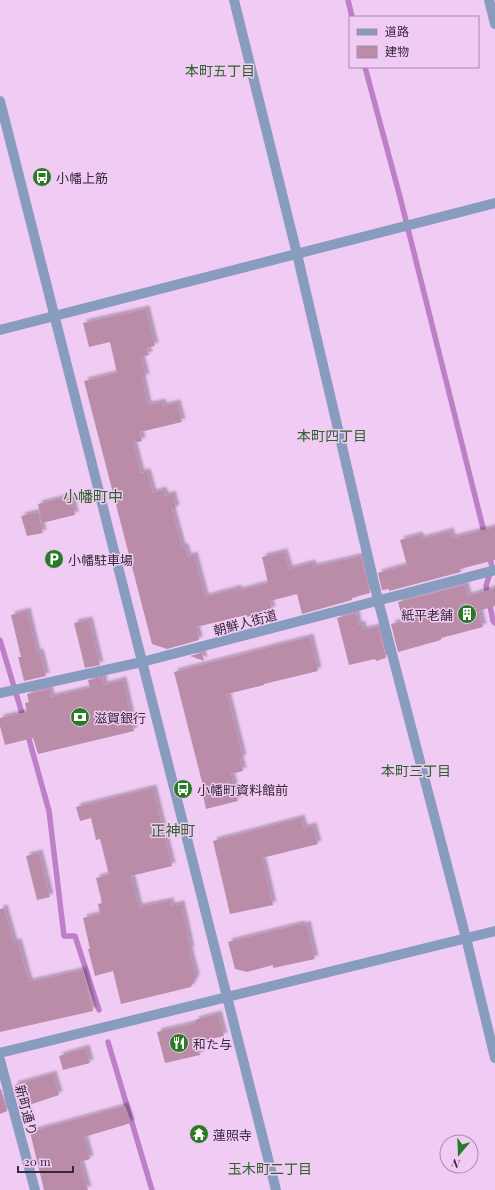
<svg xmlns="http://www.w3.org/2000/svg" width="495" height="1190" font-family="'Playfair Display','Noto Sans JP',serif">
<style>
.lines{fill:none;stroke-linecap:round;stroke-linejoin:round}
.stream{stroke:#be7ec8;stroke-width:5.5}
.building{fill:#bb8ca8;filter:url(#shadow)}
.minor{stroke:#889cbf;stroke-width:10}
.tertiary{stroke:#889cbf;stroke-width:10}
.labels{text-anchor:middle;dominant-baseline:central;stroke-width:3;stroke-linejoin:round;paint-order:stroke}
.poi-label{font-size:13px;fill:#372939;stroke:#f0ccf5;text-anchor:start}
.street-label{font-size:13px;fill:#372939;stroke:#f0ccf5}
.neighbourhood-label{font-size:14px;fill:#2f612b;stroke:#f0ccf5}
.quarter-label{font-size:15px;fill:#2f612b;stroke:#f0ccf5}
</style>
<defs>
<filter id="shadow"><feDropShadow dx="3.5" dy="-3.5" stdDeviation="1" flood-color="#0004"/></filter>
</defs>
<rect width="100%" height="100%" fill="#f0ccf5"/>
<g class="lines">
<path class="stream" d="M348 0 352 17
M365 67 400 197 485 536
M489 554 492 567 486 586 493 621 495 623
M0 640 24 720
M27 732 49 811 64 936H75L99 1010
M108 1042 152 1190"/>
</g>
<path class="building" d="M146 309 155 346 147 348 149 355 141 357 146 377 142 378 148 405 162 402 163 406 177 403 182 422 140 432 142 441 133 443 141 473 147 472 153 493 163 490 165 496 172 494 176 508 172 510 182 547H185L188 557 194 555 205 597 238 588V591L268 583 262 557 284 552 289 569 312 563 313 567 361 556 370 593 352 598V600L302 614 297 594 270 601 272 610 247 617V615L196 627 199 640 167 649 152 644 84 381 117 373 110 342 89 347 83 323Z
M71 496 75 515 42 523 38 504Z
M38 512 43 533 27 536 21 516Z
M495 527V560L460 569 461 572 389 591V589L382 590 378 573 407 565 400 540 419 535 421 539 450 531 452 538Z
M465 585 468 596 495 588V606L479 611 483 627 441 638V640L398 652 391 624 403 621 398 602Z
M27 611 37 653 40 652 46 676 24 681 18 657H21L11 615Z
M356 613 358 625 362 624 363 630 378 627 386 658 376 661 375 659 349 665 337 618Z
M89 620 100 665 85 668 74 623Z
M310 637 318 671 264 684V685L227 694 243 758 240 759 243 771 231 774 238 801 206 809 202 791 204 790 174 672Z
M202 653 204 661 190 656Z
M103 677 104 685 123 680 134 731 38 754 33 738 5 745 0 726V718L27 712 25 703 29 702 27 694 49 689 51 697 90 688 88 680Z
M153 788 172 866 131 876 139 907 170 901 171 906 181 904 191 950H189L196 977 191 987 121 1004 113 971 95 976 88 949H90L83 918 100 914 98 904 102 903 96 878 109 875 100 839 96 840 91 818 80 821 76 807Z
M301 818 304 828 313 826 318 844 262 858 273 905 230 914 213 841Z
M39 853 50 897 37 900 26 856Z
M4 908 14 943 18 942 29 982 83 970 93 1011 0 1032V909Z
M301 924 302 926 307 924 315 959 273 968V965L247 972 235 969 228 942Z
M218 1014 224 1036 197 1042 200 1055 165 1063 157 1032 196 1023 195 1020Z
M86 1048 90 1063 63 1070 59 1056Z
M53 1074 59 1095 20 1108 14 1085Z
M0 1089H1L7 1111 0 1114Z
M125 1106 131 1123 84 1137 90 1159 80 1162 88 1190H44L30 1132Z"/>
<g class="lines">
<path class="minor" d="M234 0 297 254 378 600 466 938 495 1058
M489 0 495 24
M0 330 495 203
M0 693 142 662 495 570
M0 1060 35 1190"/>
<path class="tertiary" d="M0 101 276 1190
M0 1053 495 931"/>
</g>
<defs>
<g id="bus-disc" transform="scale(1)"><circle r="9.5" fill="#297a24" stroke="#f0ccf5"/><path d="M-5-6H5V4H4V6H2V4H-2V6H-4V4H-5ZM-3.5-4V0h7V-4ZM-3.5 1.2v1.5H-2V1.2ZM2 1.2v1.5H3.5V1.2Z" fill="#fff"/></g>
<g id="parking-disc" transform="scale(1)"><circle r="9.5" fill="#297a24" stroke="#f0ccf5"/><path d="M-3.5-5.5H1a3.5 3.5 0 0 1 0 7H-1V5.5H-3.5ZM-1-3.4V-.6H.8a1.4 1.4 0 0 0 0-2.8Z" fill="#fff"/></g>
<g id="building-disc" transform="scale(1)"><circle r="9.5" fill="#297a24" stroke="#f0ccf5"/><path d="M-4-6H4V6H1V3H-1V6H-4ZM-2.5-4.3h1.7v1.8h-1.7ZM.8-4.3h1.7v1.8H.8ZM-2.5-1h1.7V.8h-1.7ZM.8-1h1.7V.8H.8Z" fill="#fff"/></g>
<g id="bank-disc" transform="scale(1)"><circle r="9.5" fill="#297a24" stroke="#f0ccf5"/><path d="M-6-4H6V4H-6ZM0-2.3a2.3 2.3 0 1 0 0 4.6a2.3 2.3 0 1 0 0-4.6Z" fill="#fff"/></g>
<g id="restaurant-disc" transform="scale(1)"><circle r="9.5" fill="#297a24" stroke="#f0ccf5"/><path d="M-5-6h1v4h1v-4h1v4h1v-4h1v5L-1.5 .5V6h-2V.5L-5-1ZM5-6V6H3V1.5H1.5Q1.5-4 5-6Z" fill="#fff"/></g>
<g id="temple-disc" transform="scale(1)"><circle r="9.5" fill="#297a24" stroke="#f0ccf5"/><path d="M0-6L5-2H3V0L6.5 2.5H4V6H1.5V3h-3V6H-4V2.5H-6.5L-3 0V-2H-5Z" fill="#fff"/></g>
</defs>
<g fill-rule="evenodd">
<use href="#bus-disc" x="42" y="177"/>
<use href="#parking-disc" x="54" y="559"/>
<use href="#building-disc" x="467" y="614"/>
<use href="#bank-disc" x="80" y="717"/>
<use href="#bus-disc" x="183" y="789"/>
<use href="#restaurant-disc" x="179" y="1043"/>
<use href="#temple-disc" x="199" y="1134"/>
</g>
<g class="labels">
<g class="poi-label">
<text x="56" y="177">小幡上筋</text>
<text x="68" y="559">小幡駐車場</text>
<text x="453" y="614" text-anchor="end">紙平老舗</text>
<text x="94" y="717">滋賀銀行</text>
<text x="197" y="789">小幡町資料館前</text>
<text x="193" y="1043">和た与</text>
<text x="213" y="1134">蓮照寺</text>
</g>
<g class="street-label">
<text transform="translate(245 622) rotate(-15)">朝鮮人街道</text>
<text transform="translate(27 1110) rotate(75)">新町通り</text>
</g>
<g class="neighbourhood-label">
<text x="220" y="70">本町五丁目</text>
<text x="332" y="435">本町四丁目</text>
<text x="416" y="770">本町三丁目</text>
<text x="270" y="1168">玉木町二丁目</text>
</g>
<g class="quarter-label">
<text x="93" y="496">小幡町中</text>
<text x="173" y="830">正神町</text>
</g>
</g>
<rect x="349" y="16" width="130" height="52" fill="#f0ccf5" stroke="#a68baa"/>
<rect x="357" y="29" width="20" height="6" fill="#889cbf" stroke="#a68baa"/>
<text x="385" y="36" font-size="12" fill="#372939">道路</text>
<rect x="357" y="46" width="20" height="12" fill="#bb8ca8" stroke="#a68baa"/>
<text x="385" y="56" font-size="12" fill="#372939">建物</text>
<g transform="translate(459 1154) rotate(199)"><circle r="19" fill="#f0ccf5" stroke="#a68baa"/>
<path d="M0-3L7 15L0 10L-7 15Z" fill="#297a24"/>
<text y="-6" font-size="11" font-weight="bold" text-anchor="middle" fill="#372939">N</text>
</g>
<path d="M18 1166v6h55v-6" fill="none" stroke="#372939" stroke-width="2"/>
<text x="24" y="1166" font-size="12" fill="#372939" stroke="#f0ccf5" stroke-width="3" paint-order="stroke">20 m</text>
</svg>
